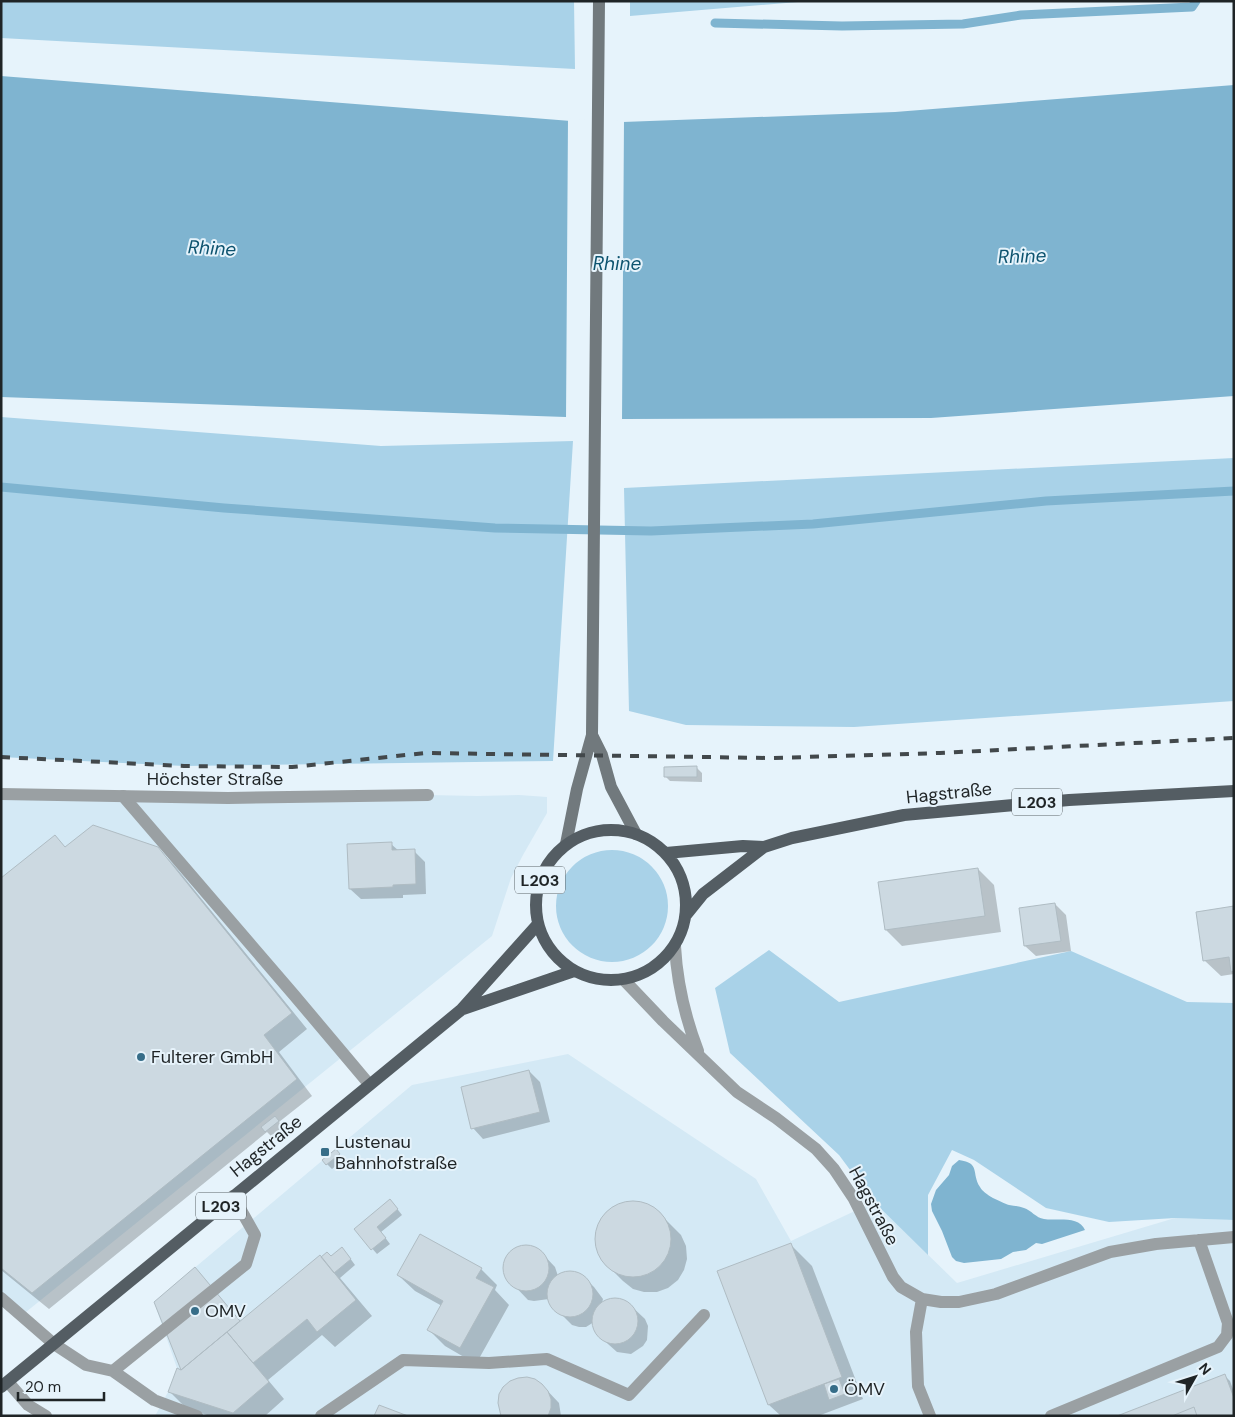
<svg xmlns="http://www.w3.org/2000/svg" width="1235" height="1417" font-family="'DM Sans',sans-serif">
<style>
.built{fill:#d4e9f5}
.green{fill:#a9d2e8}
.water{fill:#7fb4d0}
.pier{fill:#e6f3fb}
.shadow{fill:#0003}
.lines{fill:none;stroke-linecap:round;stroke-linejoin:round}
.stream{stroke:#7fb4d0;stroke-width:9}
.building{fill:#ccd9e1;stroke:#afbcc3}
.service{stroke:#9aa0a3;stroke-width:12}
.minor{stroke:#9aa0a3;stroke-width:12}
.secondary{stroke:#71797d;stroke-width:12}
.primary{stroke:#545d63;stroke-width:12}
.rail{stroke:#42484b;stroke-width:4;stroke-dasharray:9 9;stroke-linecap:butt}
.poi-dot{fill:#366d88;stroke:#e6f3fb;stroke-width:2}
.labels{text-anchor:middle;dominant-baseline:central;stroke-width:4;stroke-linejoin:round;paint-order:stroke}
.shield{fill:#e6f3fb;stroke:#5b6266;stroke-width:1}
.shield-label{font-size:16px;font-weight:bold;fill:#1f2426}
.street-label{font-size:18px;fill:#1f2426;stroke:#e6f3fb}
.poi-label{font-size:18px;fill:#1f2426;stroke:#e6f3fb;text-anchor:start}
.water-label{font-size:19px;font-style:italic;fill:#0d536f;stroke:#e6f3fb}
</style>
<rect width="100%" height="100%" fill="#e6f3fb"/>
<path class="built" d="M1 794 428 795 477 796 519 795 547 797V813L523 855 511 878 492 936 21 1316 1 1298Z
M568 1054 756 1179 791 1241 874 1202 957 1283 1175 1218 1234 1220V1416H155L168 1392 177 1368 154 1302 412 1085Z"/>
<path class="green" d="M1 1H574L575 69 1 38Z
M630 1H810L630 16Z
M1 417 381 446 573 441 553 761 184 766 1 757Z
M1234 458V701L854 727 686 725 629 711 624 488Z
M556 906a56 56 0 1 1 112 0a56 56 0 1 1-112 0Z
M769 950 839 1002 1071 951 1187 1002 1234 1003V1220L1175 1218 1109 1222 1046 1208 974 1160 952 1150 928 1195V1255L874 1202 839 1155 730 1053 715 988Z"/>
<path class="water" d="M1 76 596 123 895 112 1234 85V396L931 418 623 419 1 397Z
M959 1160C981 1163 971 1173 980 1187 984 1195 1001 1202 1009 1205 1014 1206 1019 1206 1024 1208 1031 1210 1036 1218 1044 1219 1056 1221 1079 1215 1085 1230L1042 1244 1036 1243 1026 1250 1013 1252 1001 1259 964 1263 956 1261 952 1257 942 1231 932 1211 931 1204 936 1190 949 1175 952 1166Z"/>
<path class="pier" d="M568 118 596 121 624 120 622 421 566 420Z"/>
<path class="shadow" d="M697 768 702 773V782L670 781 665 776Z
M391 844 399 851H414L425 862 426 894 403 895V898L361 899 350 889Z
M66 848H157L174 865 307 1029 279 1052 312 1096 279 1122 283 1127 271 1136 267 1132 49 1309 1 1270V880Z
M978 869 994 885 1001 932 902 946 886 930Z
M1055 904 1066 915 1071 951 1036 956 1025 946Z
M1234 908V974L1221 976 1204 960Z
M529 1071 540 1082 550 1122 483 1139 473 1128Z
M336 1151 344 1159 332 1169 327 1164Z
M632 1202 644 1204 655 1209 681 1235 686 1246 687 1259 684 1270 678 1280 668 1288 657 1292H644L633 1289 623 1281 606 1264 599 1254 596 1243 597 1230 601 1219 609 1210 620 1204Z
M395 1206 402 1215 381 1232 390 1244 377 1254 356 1230Z
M790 1244 812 1266 863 1399 818 1416H781L769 1405 719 1271Z
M518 1247H532L539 1250 555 1267 558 1276 569 1272 583 1276 594 1287 603 1299 602 1303 607 1300H621L628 1303 645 1319 648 1326 647 1340 643 1346 631 1354 617 1352 599 1336 595 1330 594 1322 586 1327H579L572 1325 550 1303 549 1299 534 1301 528 1300 506 1277 504 1271V1263L512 1251Z
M347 1254 355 1265 340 1278 372 1316 335 1347 322 1335 268 1380 284 1399 265 1416H210L186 1408 170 1392 184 1372 155 1302 200 1274 241 1322 331 1258Z
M481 1269 497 1285 495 1290 509 1305 476 1364 445 1346 429 1330 442 1306 415 1291 398 1275Z
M1225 1376 1230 1381 1234 1392V1416Z
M542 1385 559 1403 561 1416H503Z"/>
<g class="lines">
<path class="stream" d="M715 23 842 26 963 24 1021 15 1192 7 1196 1
M1 487 224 508 495 528 651 531 813 524 1046 501 1234 491"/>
</g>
<path class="building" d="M697 766V777H664V767Z
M93 825 158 847 292 1013 264 1035 297 1079 32 1293 1 1268V878L55 835 65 847Z
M392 842V850L415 849 416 884 393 885V887L349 889 347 844Z
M978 868 985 916 885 930 878 882Z
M1055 903 1061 941 1024 946 1019 908Z
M1234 906V971L1231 972 1229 957 1203 961 1196 912Z
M529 1070 540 1112 471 1129 461 1087Z
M275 1116 279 1121 265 1132 261 1127Z
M336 1149 340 1154 326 1165 322 1160Z
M390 1199 398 1209 377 1227 386 1238 371 1250 354 1229Z
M595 1239a38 38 0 1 1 76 0a38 38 0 1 1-76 0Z
M420 1234 482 1268 476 1278 494 1287 460 1348 427 1330 443 1301 397 1275Z
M791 1243 842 1377 768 1405 717 1271Z
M503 1268a23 23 0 1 1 46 0a23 23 0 1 1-46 0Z
M342 1247 351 1259 334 1273 321 1257 327 1252 331 1256Z
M320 1255 356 1300 317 1332 307 1319 253 1363 227 1332Z
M195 1267 240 1321 181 1370 154 1302Z
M547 1294a23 23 0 1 1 46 0a23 23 0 1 1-46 0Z
M592 1321a23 23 0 1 1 46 0a23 23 0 1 1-46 0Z
M227 1332 269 1382 233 1413 168 1392 177 1368 181 1370Z
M1225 1374 1234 1398V1416H1117Z
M527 1377 535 1379 542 1384 548 1391 551 1399V1408L548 1416H501L498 1403 499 1394 503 1387 510 1381 518 1378Z
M839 1379 845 1394 829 1400 824 1384Z
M379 1405 408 1416H374Z
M1194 1407 1197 1416H1172Z"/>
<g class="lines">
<path class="service" d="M123 796 294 995 369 1084
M54 1344 86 1365 113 1371 246 1264 255 1235 233 1196
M113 1371 154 1400 197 1416
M8 1382 28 1405 46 1416
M321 1416 403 1360 489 1363 547 1359 629 1395 704 1315"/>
<path class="minor" d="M1 794 228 798 428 795
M675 946C677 982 685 1017 698 1051
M624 980 663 1021 737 1092 776 1118 816 1149 834 1169 854 1199 893 1277 901 1287 922 1299 941 1302H959L996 1294 1110 1252 1156 1244 1234 1237
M1 1298 54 1344
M922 1299 916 1332 918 1386 930 1416
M1051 1416 1218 1347 1227 1335 1228 1323 1199 1240"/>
<path class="secondary" d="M592 735 602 755 611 787 636 834
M566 844 577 789 592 735 599 1"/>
<path class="primary" d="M536 905a75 75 0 1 1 150 0a75 75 0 1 1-150 0Z
M666 853 743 846 764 847
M686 915 703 894 764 847 792 838 904 815 1069 800 1234 791
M463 1009 574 971
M1 1387 461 1010 538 924"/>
<path class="rail" d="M1 757 184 766 292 767 425 753 772 758 940 753 1234 738"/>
</g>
<g class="poi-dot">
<circle cx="141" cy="1057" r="5"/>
<rect x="320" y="1147" width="10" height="10" rx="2.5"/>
<circle cx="195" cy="1311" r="5"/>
<circle cx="834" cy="1389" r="5"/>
</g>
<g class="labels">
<g class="shield">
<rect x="1012" y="788.5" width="50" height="27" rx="4"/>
<rect x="515" y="866.5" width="50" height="27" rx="4"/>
<rect x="196" y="1192.5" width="50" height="27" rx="4"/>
</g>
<g class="shield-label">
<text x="1037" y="802">L203</text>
<text x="540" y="880">L203</text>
<text x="221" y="1206">L203</text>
</g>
<g class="street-label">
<text x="215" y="779">Höchster Straße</text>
<text transform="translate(949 793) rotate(-6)">Hagstraße</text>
<text transform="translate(266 1146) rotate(-39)">Hagstraße</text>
<text transform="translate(874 1206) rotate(62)">Hagstraße</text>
</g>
<g class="poi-label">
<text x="151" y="1057">Fulterer GmbH</text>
<text x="335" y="1142">Lustenau<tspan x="335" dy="21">Bahnhofstraße</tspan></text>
<text x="205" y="1311">OMV</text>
<text x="844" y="1389">ÖMV</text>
</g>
<g class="water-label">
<text transform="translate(212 248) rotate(3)">Rhine</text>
<text transform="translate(1022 256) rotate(-2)">Rhine</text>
<text x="617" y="263">Rhine</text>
</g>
</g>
<rect width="1235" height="1417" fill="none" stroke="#1f2426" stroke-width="5"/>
<g transform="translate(1195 1377) rotate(51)" stroke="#e6f3fb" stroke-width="4" paint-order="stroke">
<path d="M0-4L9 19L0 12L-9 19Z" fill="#1f2426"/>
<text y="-8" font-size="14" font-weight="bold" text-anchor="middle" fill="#1f2426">N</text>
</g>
<path d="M18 1392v8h86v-8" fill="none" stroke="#1f2426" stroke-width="2.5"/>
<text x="25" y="1392" font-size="15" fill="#1f2426" stroke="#e6f3fb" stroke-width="4" paint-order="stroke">20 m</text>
</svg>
